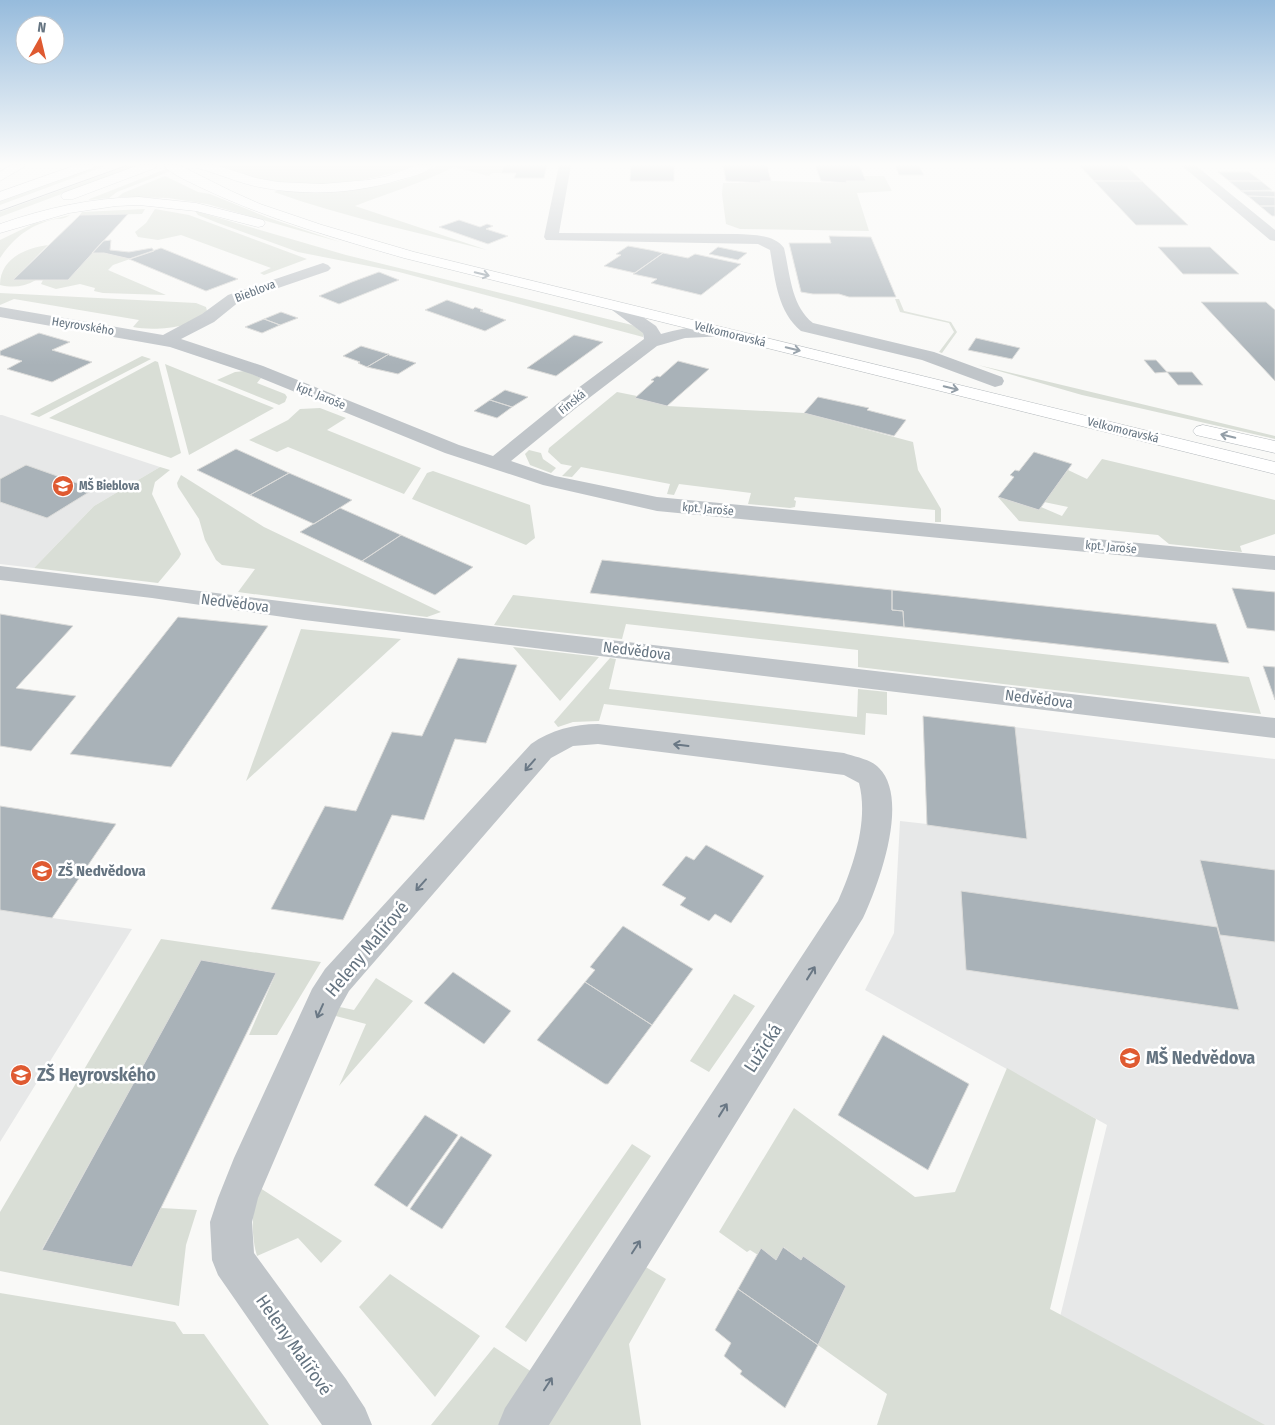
<svg xmlns="http://www.w3.org/2000/svg" width="1275" height="1425" font-family="'Fira Sans Condensed',sans-serif">
<style>
.built{fill:#e7e8e8}
.green{fill:#d9ded6}
.building{fill:#a9b2b8;stroke:#dbdbd9}
.lines{fill:none;stroke-linecap:round;stroke-linejoin:round}
.primary-casing{stroke:#b4b9bd;stroke-width:1}
.street{fill:#c0c5c9;fill-rule:evenodd}
.primary{fill:#fff;fill-rule:evenodd}
.tram{stroke:#a4aab0;stroke-width:1}
.oneway{stroke:#939ea7}
.oneway2{stroke:#6a7885}
.labels{text-anchor:middle;dominant-baseline:central;stroke-width:5;stroke-linejoin:round;paint-order:stroke}
.far-street-label{font-size:12px;fill:#657481;stroke:#fff}
.far-poi-label{font-size:12px;font-weight:bold;fill:#657481;stroke:#fff;text-anchor:start}
.street-label{font-size:15px;fill:#657481;stroke:#fff}
.poi-label{font-size:15px;font-weight:bold;fill:#657481;stroke:#fff;text-anchor:start}
.near-street-label{font-size:18px;fill:#657481;stroke:#fff}
.near-poi-label{font-size:18px;font-weight:bold;fill:#657481;stroke:#fff;text-anchor:start}
</style>
<rect width="100%" height="100%" fill="#f9f9f7"/>
<path class="built" d="M0 415H2L160 467 94 506 34 568 0 564Z
M923 716 1275 759V1425H1263L1060 1317 1107 1125 865 990 894 933 900 821 927 824Z
M0 806 116 824 52 918 132 929 0 1142Z"/>
<path class="green" d="M99 165H108L0 205V201Z
M130 165H139L0 217V212Z
M176 165H186L117 192 109 198 87 200Z
M415 165C373 183 312 189 267 181 252 178 237 171 223 166Z
M438 165H504L501 173H492L489 176 454 167C422 183 388 193 355 206L487 250C415 232 344 217 274 192 282 188 300 191 311 191 352 189 402 188 438 165Z
M165 176 198 192 210 194 269 218 340 242 207 204 168 198 118 197 123 193Z
M863 176H884L892 191 857 193 869 231 740 229 726 224 722 194 723 183H760V181H771L846 183V181H865Z
M145 209 142 214 80 215 82 212Z
M155 209 189 215 307 259 264 275 260 273 271 268 181 235 158 240 138 237 135 232 146 223Z
M195 211 346 255 632 325 643 331V337L399 272 298 252 218 223 198 215Z
M70 215C64 220 58 218 51 220 27 227 14 238 0 258V240L33 224Z
M48 245 13 280H36C24 287 13 288 0 285 0 259 25 248 48 245Z
M92 253H104L130 259 113 265 108 270 166 295 103 293 94 291 95 288 80 284 56 289 41 284 43 280Z
M0 293 196 303 206 307 207 311C196 329 152 331 133 327L139 320 14 299 0 305Z
M895 299H899L904 311 951 322 957 332 942 353 939 352 954 332 949 323 900 312Z
M142 356 151 359 39 417 30 414Z
M155 361 158 362 181 453 171 458 49 418Z
M165 364 274 408 189 455Z
M978 365 1275 436V439L1082 395Z
M245 371 261 378 257 383 285 394 287 397 285 402 279 405 217 380 235 372Z
M617 392 637 396 635 398 667 406 804 413 913 442 918 470 941 509V522H935V510L795 497 794 500 796 501 795 507 790 508 748 504 751 493 679 484 674 495 667 494 670 484 581 467 572 477 562 476 572 466 561 464 548 452 549 448Z
M320 408 346 418 327 430 421 468 404 494 288 447 277 452 249 440 288 420 300 409Z
M529 450 541 453 543 459 556 468 551 473 530 465 525 454Z
M1102 459 1275 500V534L1240 546 1242 552 1169 544 1158 535 1019 521 998 497 1039 510 1041 507 1062 516 1068 507 1044 502 1068 470 1087 479Z
M160 467 170 470 155 482 152 494 181 554 179 558 158 583 34 568 94 506Z
M433 471 530 505 535 538 526 545 412 499 427 473Z
M181 475 264 527 441 612 427 617 238 592 255 569 222 565 216 560 205 540 199 519 178 487 177 483Z
M513 595 1249 677 1261 714 858 667V650L626 624 622 639 494 625Z
M301 629 401 639 246 781Z
M513 647 599 657 560 701Z
M610 658 616 659 609 689 857 717 858 689 887 692V715L866 713 865 735 604 704 599 721 573 722 558 727 554 722Z
M161 939 321 962 277 1035H249L276 973 201 961 42 1249 132 1267 161 1208 197 1210 186 1245 179 1306 0 1271V1212Z
M376 978 413 1001 339 1086 366 1024 332 1015 335 1006 354 1010Z
M734 994 755 1006 709 1072 690 1061Z
M1007 1068 1096 1119 1050 1309 1265 1425H877L887 1394 818 1345 846 1286 803 1256 801 1260 784 1247 776 1260 761 1248 758 1255 750 1250 747 1252 719 1232 794 1108 915 1197 955 1192Z
M632 1144 651 1156 526 1342 505 1327Z
M257 1186 342 1241 321 1263 298 1238 257 1256C250 1232 253 1211 257 1186Z
M644 1266 666 1279 629 1344 641 1425H539Z
M390 1274 480 1336 435 1397 359 1307Z
M0 1293 175 1322 183 1334H204L269 1425H0Z
M494 1347 532 1372 498 1425H431Z"/>
<path class="building" d="M504 165H547L544 178H514L516 173H501Z
M631 165H674V181H630Z
M723 165H767L771 181H760L761 183 726 181Z
M815 165H859L866 181H846L847 183 821 181Z
M895 165H918L924 175H899Z
M1079 165H1125L1142 181H1094Z
M1218 172H1249L1261 181H1229Z
M1094 181H1142L1188 225H1136Z
M1229 181H1261L1272 190 1241 191Z
M1241 191H1270L1275 192V197L1248 196Z
M1248 196 1275 197V206H1260Z
M1260 206H1275V216H1272Z
M128 214 68 280H13L80 215Z
M459 220 480 227 487 224 493 226 486 229 508 236 488 244 439 227Z
M829 236 871 237 896 297H849L839 294H813L801 292 789 243H831Z
M111 240 110 250 129 252 152 248 154 251 130 259 104 253H92L103 241Z
M628 246 650 250 663 253 635 273 604 266 621 255 616 254Z
M718 247 747 253 738 260 709 254Z
M1158 247H1210L1239 274H1183Z
M161 248 238 279 206 291 129 259Z
M663 253 688 258 695 254 741 264 701 295 651 283 657 279 633 274Z
M379 272 399 280 339 304 319 296 352 282Z
M447 300 473 309 475 307 483 310 480 311 506 320 485 331 425 310Z
M1201 302H1266L1275 310V381Z
M281 312 298 318 280 325 264 319Z
M264 319 280 325 262 333 245 327Z
M39 333 70 342 52 350 92 362 52 382 7 369 22 361 0 355V351Z
M574 335 603 342 556 376 527 368Z
M976 338 1020 348 1012 359 968 350Z
M361 346 388 354H389L367 367 358 363 360 362 343 356Z
M389 354V355L416 363 398 374 367 367Z
M1144 360H1156L1167 372 1155 373Z
M678 361 709 369 667 406 635 398 654 381 651 380 657 376 660 377Z
M1167 372H1192L1203 385H1178Z
M505 390 528 397 512 407 490 400Z
M818 397 869 408 867 410 906 420 894 436 804 413Z
M490 400 512 407 497 418 474 411Z
M236 449 289 473 250 495 197 470Z
M1034 452 1072 464 1039 510 998 497 1014 477 1010 475 1015 470 1019 471Z
M26 465 94 489 47 518 0 502V479Z
M289 473 352 500 314 524 250 495Z
M340 508 401 535 362 561 300 532Z
M401 535 473 567 435 595 362 561Z
M602 560 892 590V610L903 611 904 627 590 593Z
M1232 588 1275 592V631L1247 628Z
M892 590 1216 624 1229 663 904 627 903 611 892 610Z
M0 614 73 626 16 688 76 696 31 751 0 746Z
M178 617 268 626 171 767 70 754Z
M458 658 517 665 486 743 455 739 424 820 392 815 343 920 271 909 325 806 356 811 392 732 422 736Z
M1263 666 1275 667V700Z
M923 716 1015 727 1027 839 927 825Z
M0 806 116 824 52 918 0 910Z
M706 845 764 876 731 923 715 914 709 921 680 905 686 898 662 885 686 856 694 860Z
M1200 860 1275 870V942L1220 935Z
M961 891 1217 927 1239 1010 966 970Z
M623 926 693 969 652 1025 585 982 595 970 590 967Z
M201 960 276 973 132 1267 42 1250Z
M453 972 511 1011 484 1044 424 1003Z
M585 982 652 1025 608 1084H605L537 1040Z
M883 1035 969 1084 928 1170 838 1115Z
M425 1115 458 1135 407 1207 374 1185Z
M461 1136 492 1155 442 1229 410 1209Z
M783 1247 801 1260 803 1256 846 1286 818 1345 738 1289 761 1248 776 1260Z
M738 1289 818 1345 785 1408 740 1374 742 1371 724 1356 731 1343 715 1330Z"/>
<g class="lines">
<g class="primary-casing">
<path id="primary" d="M11 165H27L0 181V172Z
M76 165H95L93 168 0 201V192Z
M139 165H157L155 168 73 199H63L61 196 63 193Z
M163 165H179L231 191 260 204 322 225 414 252 1275 462V474L404 258C335 238 267 219 202 188 190 182 172 175 163 165Z
M195 165H216L256 178 278 182 322 184 368 180 388 176 417 165H434C426 174 410 177 399 180 355 194 304 196 259 187 238 183 217 173 197 168Z
M139 197 196 203 263 220 265 223 263 226 258 227 196 211 139 205 116 206 69 213 0 233V224C46 208 91 198 139 197Z
M1203 425 1275 441V453L1196 435 1193 431 1196 427Z"/>
</g>
<path class="street" d="M559 165H571L559 233 737 234C752 235 774 234 784 248 790 273 791 306 813 323L934 352 1002 377 1004 381 1002 385 995 387 922 360 801 331C777 311 775 278 770 250L758 244 546 240 544 237Z
M1181 165H1195L1275 230V241L1270 240Z
M323 263 328 265 331 268 328 271 240 301 214 322 181 339 263 366 459 445 493 456 562 400 644 339 643 333 612 310 610 307 612 304H624L656 326 661 334C681 329 705 323 726 328L729 332 726 336 685 338 657 346 576 408 511 461 555 476 657 497 1275 556V570L657 511 543 485 445 453 251 374 170 347 0 317V307L163 335 202 314 228 295Z
M0 566 304 604 1275 718V738L304 620 152 598 0 580Z
M598 724 844 753C855 757 871 759 879 768 910 799 879 884 863 918L549 1425H498L505 1408 838 901C853 867 869 821 859 783L844 775 598 744 573 746 551 758 349 991 339 1009 258 1198 252 1222 254 1253 346 1379 365 1408 372 1425H322L218 1275 212 1260 210 1222 218 1198 234 1158 312 989 325 969 531 744C551 730 574 724 598 724Z"/>
<use href="#primary" class="primary"/>
<path class="tram" d="M0 211 128 165"/>
</g>
<defs><path id="oneway-shaft" d="M-6 0H5M1.5-3L5.5 0L1.5 3" fill="none" stroke-width="1.6" stroke-linecap="round" stroke-linejoin="round" transform="scale(1.25)"/></defs>
<g class="oneway">
<use href="#oneway-shaft" transform="translate(482 274) rotate(14)"/>
<use href="#oneway-shaft" transform="translate(793 349) rotate(14)"/>
<use href="#oneway-shaft" transform="translate(951 388) rotate(14)"/>
<use href="#oneway-shaft" transform="translate(1228 436) rotate(-167)"/>
</g>
<g class="oneway2">
<use href="#oneway-shaft" transform="translate(681 745) rotate(-173)"/>
<use href="#oneway-shaft" transform="translate(530 765) rotate(131)"/>
<use href="#oneway-shaft" transform="translate(421 885) rotate(132)"/>
<use href="#oneway-shaft" transform="translate(811 973) rotate(-58)"/>
<use href="#oneway-shaft" transform="translate(320 1011) rotate(114)"/>
<use href="#oneway-shaft" transform="translate(723 1110) rotate(-58)"/>
<use href="#oneway-shaft" transform="translate(636 1247) rotate(-57)"/>
<use href="#oneway-shaft" transform="translate(548 1384) rotate(-57)"/>
</g>
<linearGradient id="sky" x2="0" y2="1"><stop stop-color="#96bbdc"/><stop offset="0.45" stop-color="#fcfcfb"/><stop offset="1" stop-color="#fcfcfb" stop-opacity="0"/></linearGradient>
<rect width="1275" height="365" fill="url(#sky)"/>
<defs>
<g id="school-disc" transform="scale(1.125)"><circle r="9.5" fill="#df5a31" stroke="#fff"/><path d="M0-5L7-2L0 1L-7-2ZM-4 1L0 2.5L4 1V4Q0 6-4 4Z" fill="#fff"/></g>
</defs>
<g fill-rule="evenodd">
<use href="#school-disc" x="63" y="486"/>
<use href="#school-disc" x="42" y="871"/>
<use href="#school-disc" x="1130" y="1058"/>
<use href="#school-disc" x="21" y="1075"/>
</g>
<g class="labels">
<g class="far-street-label">
<text transform="translate(255 291) rotate(-21)">Bieblova</text>
<text transform="translate(83 326) rotate(9)">Heyrovského</text>
<text transform="translate(730 334) rotate(14)">Velkomoravská</text>
<text transform="translate(321 396) rotate(22)">kpt. Jaroše</text>
<text transform="translate(572 402) rotate(-39)">Finská</text>
<text transform="translate(1123 430) rotate(14)">Velkomoravská</text>
<text transform="translate(708 509) rotate(5)">kpt. Jaroše</text>
<text transform="translate(1111 547) rotate(5)">kpt. Jaroše</text>
</g>
<g class="far-poi-label">
<text x="79" y="486">MŠ Bieblova</text>
</g>
<g class="street-label">
<text transform="translate(235 603) rotate(7)">Nedvědova</text>
<text transform="translate(637 651) rotate(7)">Nedvědova</text>
<text transform="translate(1039 699) rotate(7)">Nedvědova</text>
</g>
<g class="poi-label">
<text x="58" y="871">ZŠ Nedvědova</text>
</g>
<g class="near-street-label">
<text transform="translate(367 949) rotate(-50)">Heleny Malířové</text>
<text transform="translate(763 1048) rotate(-57)">Lužická</text>
<text transform="translate(294 1345) rotate(55)">Heleny Malířové</text>
</g>
<g class="near-poi-label">
<text x="1146" y="1058">MŠ Nedvědova</text>
<text x="37" y="1075">ZŠ Heyrovského</text>
</g>
</g>
<g transform="translate(40 40) rotate(8)"><circle r="24" fill="#ffffff" stroke="#c1c7cd"/>
<path d="M0-4L9 19L0 12L-9 19Z" fill="#df5a31"/>
<text y="-8" font-size="14" font-weight="bold" text-anchor="middle" fill="#657481">N</text>
</g>
</svg>
